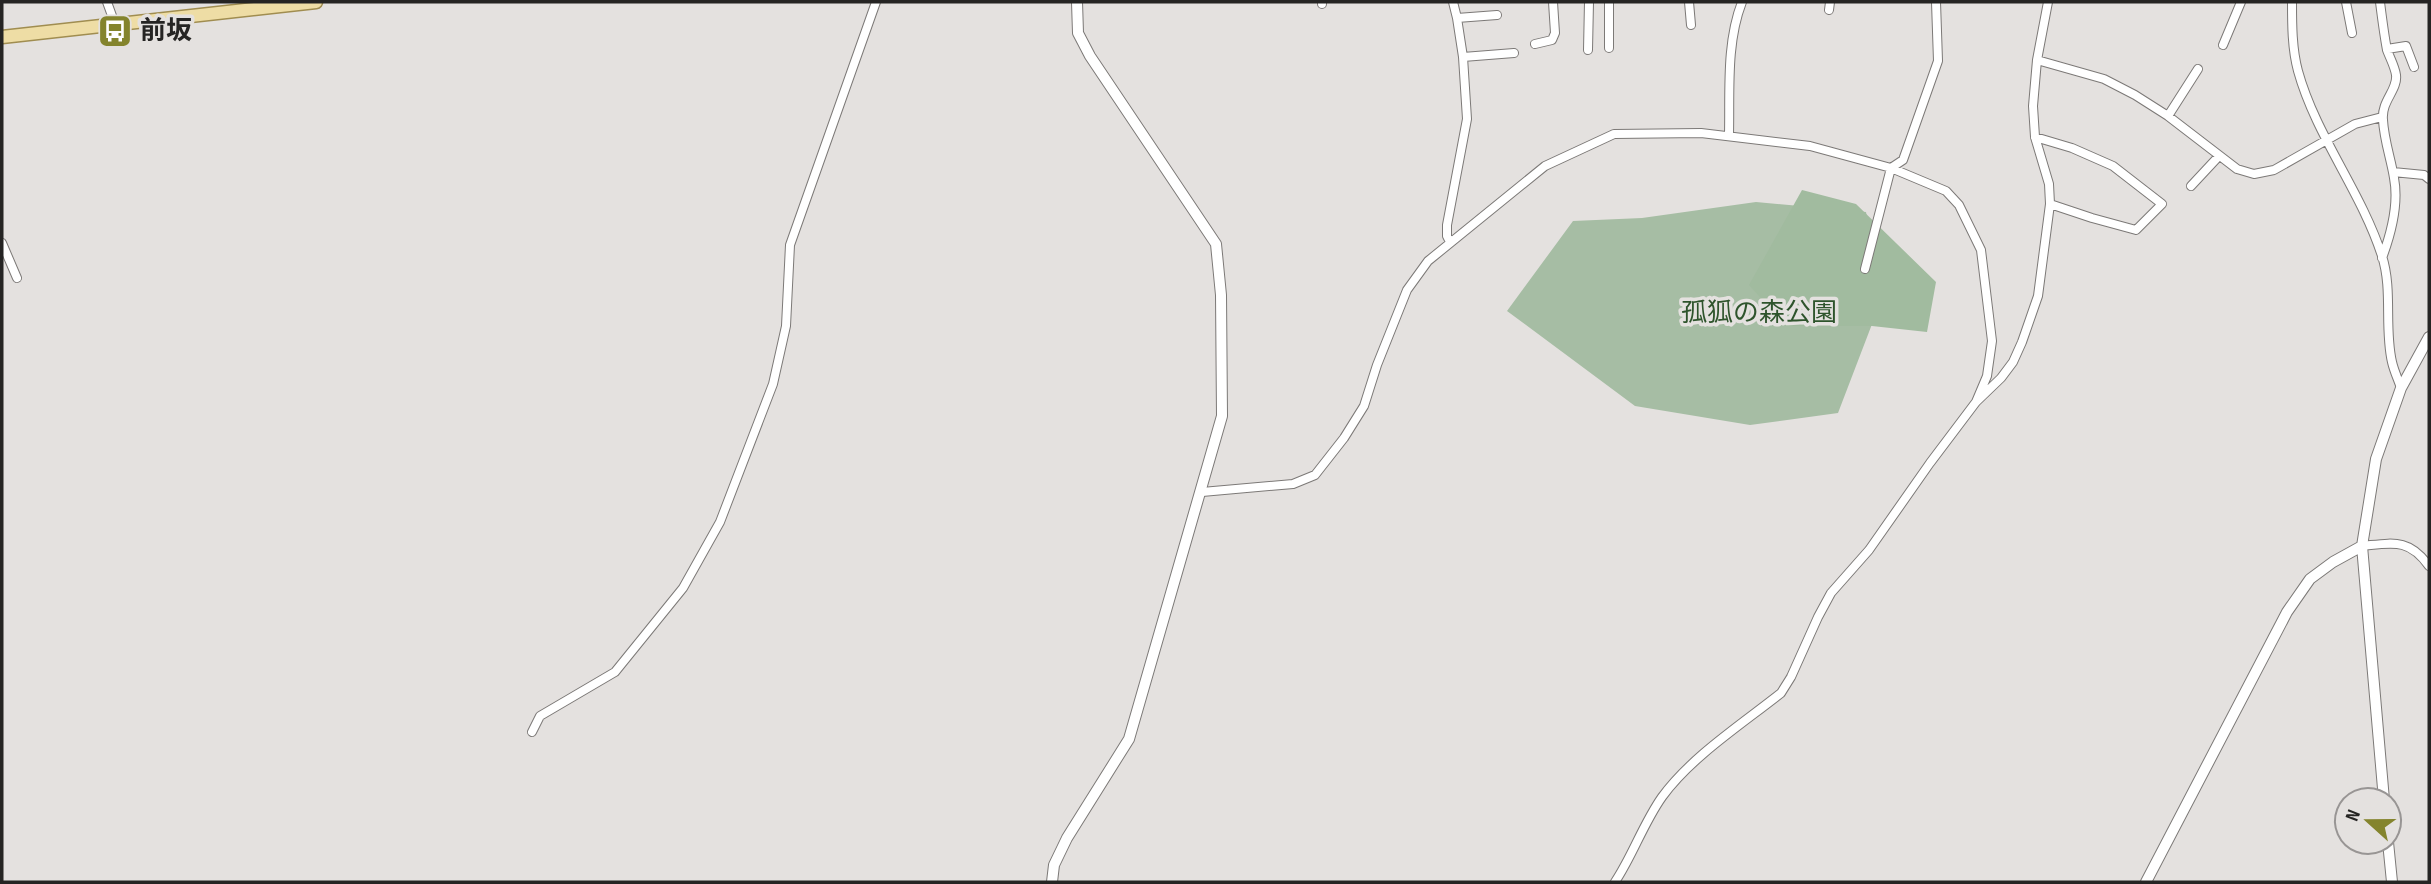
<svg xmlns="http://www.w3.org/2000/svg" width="2431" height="884" font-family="'Sofia Sans Condensed','Noto Sans JP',sans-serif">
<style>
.green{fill:#a6bda4}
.forest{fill:#a1bb9f}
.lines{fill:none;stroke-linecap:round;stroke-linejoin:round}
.minor-casing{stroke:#7c7977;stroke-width:10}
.tertiary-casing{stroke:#7c7977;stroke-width:12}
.primary-casing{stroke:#a08d50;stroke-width:15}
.minor{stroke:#fff;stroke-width:8}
.tertiary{stroke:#fff;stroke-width:10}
.primary{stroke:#eedda5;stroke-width:12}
.labels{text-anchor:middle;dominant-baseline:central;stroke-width:7;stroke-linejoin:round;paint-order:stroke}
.poi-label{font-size:26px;font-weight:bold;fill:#252423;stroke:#e4e1df;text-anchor:start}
.park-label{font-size:26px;fill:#2e542c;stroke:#e4e1df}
</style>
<rect width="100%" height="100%" fill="#e4e1df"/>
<path class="green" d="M1756 202 1866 212 1882 298 1838 413 1750 425 1635 406 1507 311 1573 221 1642 218Z"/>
<path class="forest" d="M1802 190 1856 204 1936 282 1927 332 1872 326H1786L1749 285Z"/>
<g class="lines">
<g class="minor-casing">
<path id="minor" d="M107 2 115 24
M1609 2V48
M1689 2 1691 25
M2292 2C2292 24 2292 49 2298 71 2316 136 2361 191 2382 256 2393 290 2384 328 2392 362 2394 371 2398 379 2401 388
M2346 2 2352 33
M2380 2C2382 18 2384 34 2387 50 2390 58 2395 67 2396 75 2398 90 2381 101 2383 120 2384 140 2391 159 2394 178 2399 204 2391 234 2382 258
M1322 4V2
M1829 10 1830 2
M1457 18 1497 15
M1535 44 1552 40 1555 33 1553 2
M2223 45 2241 2
M2387 49 2406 46 2414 67
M1588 50 1589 2
M1463 57 1514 53
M2037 60 2104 79 2135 95 2168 116 2237 169 2254 174 2274 170 2355 124 2382 117
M2168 116 2198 69
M1729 135C1730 91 1726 43 1742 2
M2035 137 2072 148 2113 166 2162 204 2136 230 2092 218 2050 204
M2393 172 2424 175 2429 179
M2191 186 2219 156
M1450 242 1447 236V225L1467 119 1463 57 1457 18 1453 2
M2 243 17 278
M1865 269 1891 168 1903 160 1938 61 1936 2
M1202 492 1293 484 1315 475 1344 438 1364 406 1377 365 1407 290 1428 261 1545 166 1614 134 1701 133 1810 146 1891 168 1946 191 1959 205 1981 250 1992 341 1987 376 1976 402
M2362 546C2393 543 2409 538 2429 566
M532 732 540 716 615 672 683 588 720 522 773 384 786 326 790 245 876 2
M1615 882C1633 855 1643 824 1662 797 1691 757 1742 724 1781 693L1791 677 1818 617 1831 593 1869 550 1930 463 1976 402 2001 378 2013 362 2022 342 2038 296 2050 204 2049 184 2035 137 2033 106 2037 60 2048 2"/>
</g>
<g class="tertiary-casing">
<path id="tertiary" d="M2384 800 2362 546 2376 459 2401 388 2429 337
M2388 842 2392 882
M1052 882 1054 865 1067 838 1129 739 1222 416 1221 295 1216 244 1090 56 1078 33 1077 2
M2146 882 2287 612 2310 579 2333 562 2362 546"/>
</g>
<g class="primary-casing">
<path id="primary" d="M2 37 316 2"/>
</g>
<use href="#minor" class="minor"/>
<use href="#tertiary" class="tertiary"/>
<use href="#primary" class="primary"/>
</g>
<defs>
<g id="bus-square" transform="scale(1.75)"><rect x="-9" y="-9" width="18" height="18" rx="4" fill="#84842d" stroke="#e4e1df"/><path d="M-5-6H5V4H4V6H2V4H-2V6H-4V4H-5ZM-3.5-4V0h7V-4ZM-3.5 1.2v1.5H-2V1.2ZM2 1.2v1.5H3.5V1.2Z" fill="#fff"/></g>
</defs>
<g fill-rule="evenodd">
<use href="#bus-square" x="115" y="31"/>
</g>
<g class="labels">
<g class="poi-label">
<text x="140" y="31">前坂</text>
</g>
<g class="park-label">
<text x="1759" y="313">孤狐の森公園</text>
</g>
</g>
<rect width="2431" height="884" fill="none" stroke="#252423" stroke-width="7"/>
<g transform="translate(2368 821) rotate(291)"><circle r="33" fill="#e4e1df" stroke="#989594" stroke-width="2"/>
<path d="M0-5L12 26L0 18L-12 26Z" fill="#84842d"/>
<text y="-10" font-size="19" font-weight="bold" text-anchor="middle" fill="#252423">N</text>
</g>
</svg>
